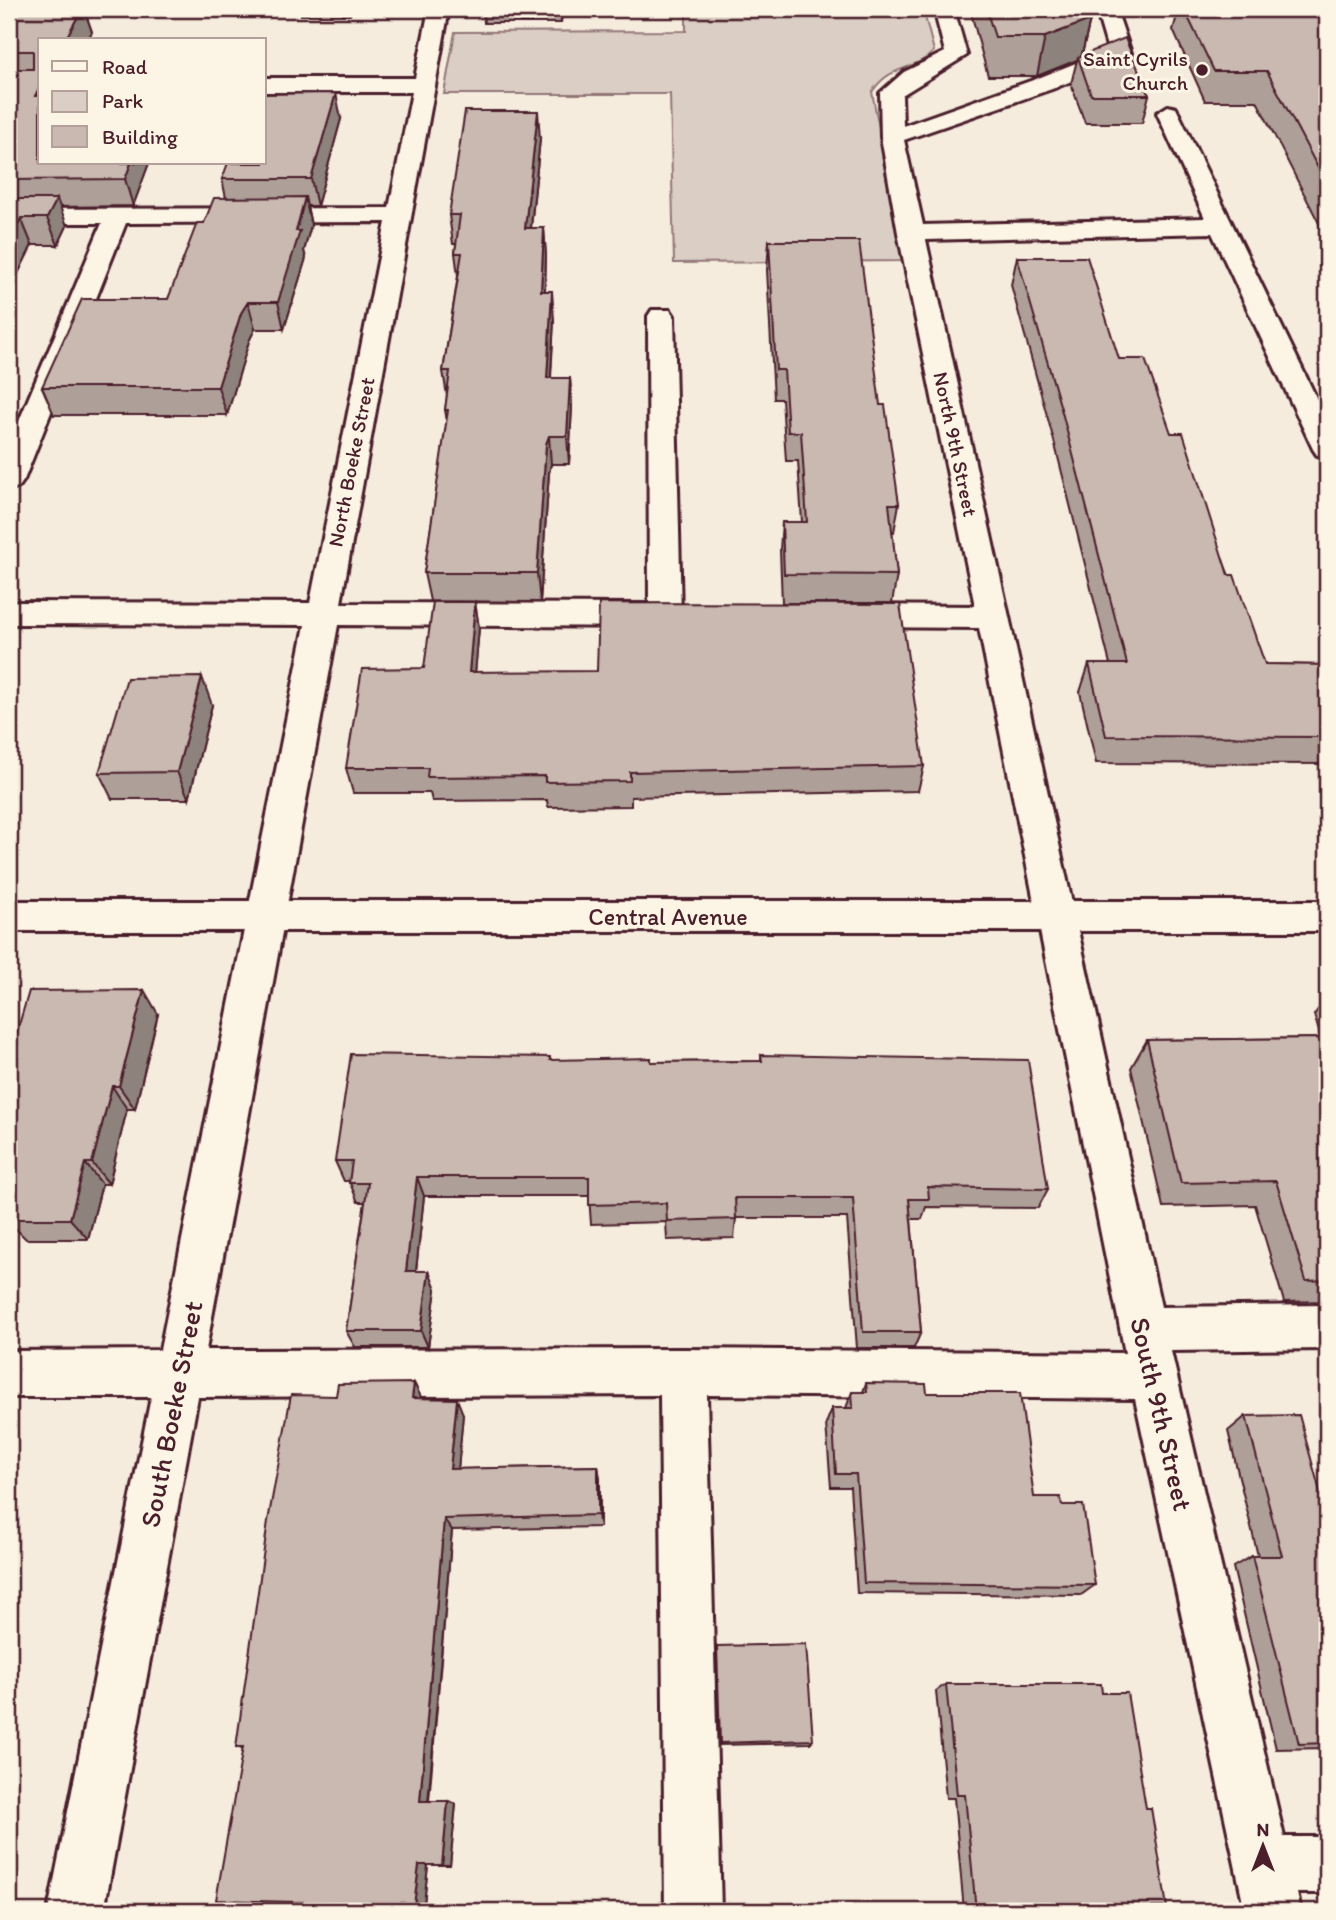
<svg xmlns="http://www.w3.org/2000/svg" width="1336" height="1920" font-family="Itim,sans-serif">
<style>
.green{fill:#dbcec4;stroke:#927678;stroke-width:2}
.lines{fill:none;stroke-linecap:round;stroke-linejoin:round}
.minor-casing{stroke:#4a1f2b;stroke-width:6}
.major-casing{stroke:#4a1f2b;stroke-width:6}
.minor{fill:#fcf5e5;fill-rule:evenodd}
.major{fill:#fcf5e5;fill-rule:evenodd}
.wall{fill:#ae9f98;stroke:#4a1f2b;stroke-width:2}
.shaded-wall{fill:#8d827c;stroke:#4a1f2b;stroke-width:2}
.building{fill:#cab9b1;stroke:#4a1f2b;stroke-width:2}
.poi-dot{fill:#4a1f2b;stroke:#fcf5e5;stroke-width:2.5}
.labels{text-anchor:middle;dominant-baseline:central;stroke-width:6;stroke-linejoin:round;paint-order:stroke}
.far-poi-label{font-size:21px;fill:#4a1f2b;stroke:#fcf5e5;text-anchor:end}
.far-street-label{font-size:21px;fill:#4a1f2b;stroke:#fcf5e5}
.street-label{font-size:24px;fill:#4a1f2b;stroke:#fcf5e5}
.near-street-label{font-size:28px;fill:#4a1f2b;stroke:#fcf5e5}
</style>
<rect width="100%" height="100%" fill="#f5ecde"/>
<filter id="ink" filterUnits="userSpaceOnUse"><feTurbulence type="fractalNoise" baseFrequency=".0143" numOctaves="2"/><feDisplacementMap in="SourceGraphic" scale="14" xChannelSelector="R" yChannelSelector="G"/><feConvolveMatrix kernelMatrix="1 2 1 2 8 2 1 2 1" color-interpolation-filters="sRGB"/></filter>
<g filter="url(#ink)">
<path class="green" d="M686 9H923L934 51C914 73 892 62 872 92L905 261 674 263 670 94H444L455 32 686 31Z"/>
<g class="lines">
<g class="minor-casing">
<path id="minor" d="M429 9H449L341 603 649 604 648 316 652 310H670L674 316 681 616 676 624 665 627 338 625 206 1350 683 1349 1125 1353 979 628 851 627 840 624 835 616 840 608 851 605 975 606 898 233 881 137 880 93 904 72 945 52 934 9H954L967 55 902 95 903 126 1036 79 1108 50 1096 9H1116L1131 53 1128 58 1052 89 904 140 923 225 1205 218 1157 113 1168 106 1176 108 1327 420V458L1317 455 1313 449 1212 233 926 240 1161 1307 1327 1305V1349L1171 1351 1284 1837H1327V1893H1297L1301 1911H1245L1135 1399 707 1395 721 1911H665L660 1395 198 1397 104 1911H48L151 1397H9V1351L160 1350 305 625 9 624V602L310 603 386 222 126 223 24 480 19 487 9 489V445L102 223H9V209L389 208 412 92H264V78H415Z"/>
</g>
<g class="major-casing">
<path id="major" d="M9 901H1327V931H9Z"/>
</g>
<use href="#minor" class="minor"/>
<use href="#major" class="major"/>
</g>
<path class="wall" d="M16 9H84L92 32 87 40H40V163H149L133 206 60 207 67 226 58 245H32L9 292V20Z
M300 9H352L350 15H301Z
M483 9H562L561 23H484Z
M970 9H1086L1090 20 1082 55 1149 95 1142 123H1085L1071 84 1077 60 1037 76H988Z
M1179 9H1314L1327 31V277L1318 258 1326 237 1257 101H1205L1173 30Z
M341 119 317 206H307L311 225 304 251 306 258 284 329H255L249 341 227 415H54L42 387 168 299 204 223 226 198 222 179Z
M540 139 531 228H544L546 256 545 291 554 320 551 378H570L572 406 569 464H551L549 473 540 602 430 601 424 573 447 421 445 410 447 396 443 371 458 276 455 253 456 244H453L449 215Z
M769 241 880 405 899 504 894 532H892L897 575 892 603H782L780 550 782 522H802L798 461H786L782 399H774L767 270Z
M1017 257 1119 359 1171 433 1265 664 1327 665V764L1096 763 1080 692 1089 664H1110L1054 441 1011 285Z
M475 602 479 628 475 672 924 766 918 791 631 797V806L548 807 547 800 432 801 430 793H353L346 768Z
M212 705 189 799H112L99 773Z
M1327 997V1301L1284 1302 1255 1205 1163 1207 1131 1068 1147 1040 1321 1038 1314 1015Z
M158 1014 135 1109H127L109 1184H102L88 1239H26L9 1222V1059Z
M761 1055 1048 1189 1038 1208 926 1207 922 1219H911L921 1332 914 1348H857L847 1218H736L734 1238 667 1240 666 1222 591 1224 589 1196H424L416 1271H429L436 1289 428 1347H355L346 1331 365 1202H358L349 1181H344L335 1161 551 1060 651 1062 761 1061Z
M414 1383 421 1398 463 1414 458 1469 598 1466 600 1479V1527L452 1530 429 1801H448L456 1804 450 1865H428L424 1904 242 1749 236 1747 336 1396Z
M866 1383 927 1393 1034 1497 1062 1505 1095 1585 1081 1595 857 1593 850 1487H831L826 1424 832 1408H846L852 1392H863Z
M1246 1416 1327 1517V1748L1276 1749 1233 1567 1252 1556H1258L1228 1431Z
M717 1646 813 1740 810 1743 719 1745 717 1650Z
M946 1684 1140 1911H964L954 1798H946L936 1691Z"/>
<path class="shaded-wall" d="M82 9H84L92 32 87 40H65Z
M560 9H562L561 23Z
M1090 20 1081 58 1078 57 1077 60 1037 76 1045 37Z
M40 86V111L35 96Z
M336 93 341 119 317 206 311 179Z
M538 111 540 139 528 256 525 228Z
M131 163H149L133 206 125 179Z
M305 197 311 225 304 251 306 258 284 329 278 302Z
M57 199 67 226 58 245 47 218Z
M21 218 32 245 9 292V243Z
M544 228 546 256 544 320 541 291Z
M552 291 554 320 549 406 547 378Z
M248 302 255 329 249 341 227 415 218 387 241 313Z
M570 378 572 406 569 464 567 436Z
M9 392 14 405 9 418Z
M549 436 551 464 549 473 540 602 537 573 546 444Z
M475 602 479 628 473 698 469 672Z
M202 677 212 705 189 799 177 772Z
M144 990 158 1014 135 1109 119 1086Z
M112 1086 127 1109 109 1184 92 1163Z
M85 1163 102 1184 88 1239 70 1219Z
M417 1177 424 1196 414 1289 406 1271Z
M429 1271 436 1289 428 1347 421 1331Z
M414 1383 422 1399 412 1398Z
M457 1399 463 1414 457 1482 450 1469Z
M598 1466 600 1479V1527L598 1515Z
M444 1519 452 1530 428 1803 420 1801Z
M448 1801 456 1804 450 1865H442Z
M419 1865H428L424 1904 414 1905Z"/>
<path class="building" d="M16 9H82L65 40H40V86L35 96H40V163H131L125 179 9 180V69H33V51H9V20Z
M986 9H1086L1090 20 1045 37H995Z
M1184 9H1314L1327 31V185L1267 71H1214Z
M1125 38 1149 95H1091L1078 57Z
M336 93 311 179H222L228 163H264V94Z
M465 111H538L525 228H544L541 291H552L547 378H570L567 436H549L546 444 537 573H424L448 410H445L450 371H443L462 253H455L460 215H449Z
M305 197 296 231H300L278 302H248L241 313 218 387H42L82 299H168L197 223H204L214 198Z
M9 199H57L47 218H21L9 243Z
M769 241H859L880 405H885L899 504H889L897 575 784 574 782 522H807L801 432H788L784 370H776Z
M1017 257H1087L1119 359H1145L1171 433H1183L1228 575H1234L1265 664 1327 665V737L1106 736 1089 664H1127L1062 412Z
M433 602H475L469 672 597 671 599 603 900 604 924 766 630 772V781L545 782V776L427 777 428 768H346L362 669 424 668Z
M202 677 177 772 99 773 127 678Z
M144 990 119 1086H112L92 1163H85L70 1219H9V1211L13 1197H9V1059L29 991Z
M1327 1038V1280L1306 1281 1276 1181 1181 1183 1147 1040Z
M351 1054 550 1057V1060L651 1058V1062L762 1061 761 1055 1028 1060 1048 1189 928 1187 929 1199H909L921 1332H863L853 1198H735L736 1219 667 1221 666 1203 589 1205V1177H417L406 1271H429L421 1331H346L368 1183H349L352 1161H335Z
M414 1383 412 1398 457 1399 450 1469 598 1466V1515L444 1519 420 1801H448L442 1865H419L414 1905 216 1900 243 1747H236L268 1521 291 1395 336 1396 338 1384Z
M866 1383 926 1384 927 1393H1020L1034 1497H1060L1062 1505H1083L1095 1585 864 1583 856 1474H836L832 1408H853L852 1392H867Z
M1299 1415 1327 1517V1743L1299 1744 1252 1556H1282L1246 1416Z
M806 1644 813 1740 720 1743 717 1646Z
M946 1684H1101L1102 1693H1127L1146 1808H1151L1167 1907H1139L1140 1911H976L965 1795H957Z"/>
</g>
<circle class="poi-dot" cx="1202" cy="70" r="7"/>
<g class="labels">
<g class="far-poi-label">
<text x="1188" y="58">Saint Cyrils<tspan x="1188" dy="24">Church</tspan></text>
</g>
<g class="far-street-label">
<text transform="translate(956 444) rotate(78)">North 9th Street</text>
<text transform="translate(351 462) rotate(-79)">North Boeke Street</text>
</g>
<g class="street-label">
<text x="668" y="916">Central Avenue</text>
</g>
<g class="near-street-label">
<text transform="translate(171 1414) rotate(-79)">South Boeke Street</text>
<text transform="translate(1162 1414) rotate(77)">South 9th Street</text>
</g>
</g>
<rect width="1336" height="1920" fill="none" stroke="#fcf5e5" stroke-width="35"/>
<rect x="18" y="18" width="1301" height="1885" fill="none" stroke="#4a1f2b" stroke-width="2.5" filter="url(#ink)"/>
<rect x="38" y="38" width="228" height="126" fill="#fcf5e5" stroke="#b59f9b" stroke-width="2"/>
<rect x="52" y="61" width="35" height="10" fill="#fcf5e5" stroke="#b59f9b" stroke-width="2"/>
<text x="102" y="74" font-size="21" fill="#4a1f2b">Road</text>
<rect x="52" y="91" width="35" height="21" fill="#dbcec4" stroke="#b59f9b" stroke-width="2"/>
<text x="102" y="108" font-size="21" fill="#4a1f2b">Park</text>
<rect x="52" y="126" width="35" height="21" fill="#cab9b1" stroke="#b59f9b" stroke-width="2"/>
<text x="102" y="144" font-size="21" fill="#4a1f2b">Building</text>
<g transform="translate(1263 1846)" stroke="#fcf5e5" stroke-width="5" paint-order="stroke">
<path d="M0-5L12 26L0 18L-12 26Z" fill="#4a1f2b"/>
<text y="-10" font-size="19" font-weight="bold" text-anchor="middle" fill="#4a1f2b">N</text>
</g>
</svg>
